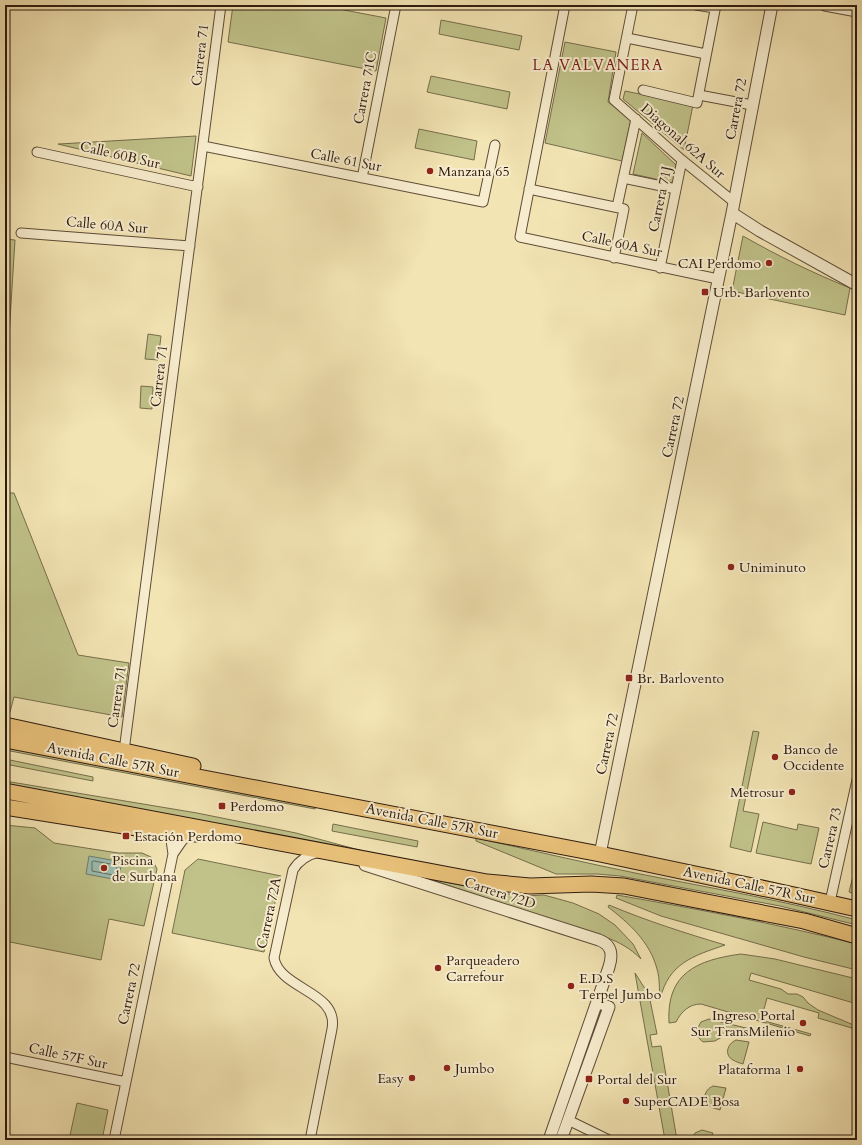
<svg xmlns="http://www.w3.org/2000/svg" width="862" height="1145" font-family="Cardo,serif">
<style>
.green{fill:#c0c289;stroke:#766e4c}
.water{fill:#9bbeb1;stroke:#6f7d70}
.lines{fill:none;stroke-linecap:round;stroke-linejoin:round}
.shore{stroke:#646c60;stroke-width:1}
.minor-casing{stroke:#5e4d38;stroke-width:11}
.tertiary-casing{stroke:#5e4d38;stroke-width:13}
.trunk-casing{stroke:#2d1b0f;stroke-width:17}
.minor{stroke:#f7edce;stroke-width:9}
.tertiary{stroke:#f7edce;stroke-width:11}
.trunk{stroke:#eac27a;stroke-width:15}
.poi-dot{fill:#8f2418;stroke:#f7edce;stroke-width:1.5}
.labels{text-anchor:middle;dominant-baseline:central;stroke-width:4;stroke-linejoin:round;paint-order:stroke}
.street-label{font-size:14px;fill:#2d1b0f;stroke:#f7edce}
.poi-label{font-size:14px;fill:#2d1b0f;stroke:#f7edce;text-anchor:start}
.neighbourhood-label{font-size:15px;letter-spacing:1px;fill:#7a1f14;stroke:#f7edce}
</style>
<rect width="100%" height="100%" fill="#f3e4b3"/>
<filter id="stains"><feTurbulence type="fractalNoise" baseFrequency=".005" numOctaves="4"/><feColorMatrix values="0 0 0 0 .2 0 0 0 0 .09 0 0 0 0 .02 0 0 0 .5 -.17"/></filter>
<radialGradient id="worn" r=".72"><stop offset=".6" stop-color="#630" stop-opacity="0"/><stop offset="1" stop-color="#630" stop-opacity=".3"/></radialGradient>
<path class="green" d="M233 5H318L386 18 376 71 228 42Z
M441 20 522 36 519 50 439 34Z
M565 42 616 52 608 102 631 120 622 161 545 143Z
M431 76 510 92 507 109 427 92Z
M625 91 693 105 684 150 623 99Z
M419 129 477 141 474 160 415 148Z
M642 133 676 165 673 183 633 174Z
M196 136 191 176 58 144H59Z
M743 236C778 256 813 273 850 288L845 315 732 291Z
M5 239 15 240 5 401Z
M148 334 161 336 158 360 145 359Z
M141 386 153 387 152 409 140 408Z
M5 493H14L78 655 129 663 122 717 14 697 10 712 5 711Z
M753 731 759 732 743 811 759 814 751 852 730 847Z
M5 746 316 807 315 809 5 750Z
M5 759 93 777V781L5 764Z
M5 781 197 813 296 833 363 851 5 786Z
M763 822 797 830 798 824 819 828 811 864 756 853Z
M333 824 418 841 417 847 332 831Z
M5 825 35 828 54 843 118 853H142L151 857 157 869 144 926 109 919 101 960 5 941Z
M476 838C531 850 585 863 640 874 712 888 785 901 857 920V925L780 906 620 876 597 874H556L476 841Z
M198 859 281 876 264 952 172 933 185 870Z
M854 872 857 873V895L849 892Z
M430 879 495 892 523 896 544 895 573 903 599 914 615 925 633 944 641 959C630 948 619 942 605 937L438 882Z
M617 895C697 909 777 924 857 944V970L804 957 661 916 616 898Z
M609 905C647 921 685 933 725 945 693 956 669 963 660 999 659 989 660 979 657 969 650 942 629 923 608 907Z
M741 954 775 959 857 979V1004L751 973 749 980 781 989 788 994H797L803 997 808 1003 818 1010 856 1026 855 1029 818 1018 819 1013 767 998 761 1020 811 1034 810 1036 701 1004C689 1004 681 1012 676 1022L669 1023C666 973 697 960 741 954Z
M635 973 649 995 657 1034 650 1035 652 1047 661 1046 677 1140H665Z
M709 1019 750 1029 734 1030 715 1041 703 1042C695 1036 696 1030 701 1022Z
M736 1040 749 1042 743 1064C740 1063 736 1062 733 1060 724 1055 727 1044 736 1040Z
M713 1086 726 1088 720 1110C717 1109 713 1108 711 1107 701 1101 704 1090 713 1086Z
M77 1103 108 1110 102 1140H69Z
M702 1130 713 1133 710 1140H691L695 1133Z"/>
<path class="water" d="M89 856 122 862 118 880 86 874Z"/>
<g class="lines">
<path class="shore" d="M94 861 116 865 117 867 115 874 113 875 92 871V862Z"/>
<g class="minor-casing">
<path id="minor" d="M565 5 520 237 718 279
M633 5 614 100 682 160 734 202
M696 5 715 8
M627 38 706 54
M643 90 697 103 716 5
M699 95 752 105
M203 146 483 202 495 145
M37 152 198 187
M362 178 396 5
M623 178 676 189
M529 189 624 209 614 258
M617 207 636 119
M21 233 190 246
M660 268 682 160
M124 751 221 5
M173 854 182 841 189 834
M830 902 857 780
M5 1057 126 1082
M568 1120 609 1140
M114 1140 173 854 171 840 168 833
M310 1140 332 1029C339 991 280 990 274 958L293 870C299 860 307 855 319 852"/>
</g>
<g class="tertiary-casing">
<path id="tertiary" d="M825 5 857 11
M732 213 760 231 857 285
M600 854 732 213 772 5
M365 865 599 940C612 945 613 954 609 967L549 1140
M561 1140 609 1007 597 1002"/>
</g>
<g class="trunk-casing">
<path id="trunk" d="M5 725 193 766
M5 740 600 854 776 891 857 909
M5 791 487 882 530 886 591 884 624 886 804 921 857 936
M5 807 168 833 196 834"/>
</g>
<use href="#minor" class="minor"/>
<use href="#tertiary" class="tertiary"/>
<use href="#trunk" class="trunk"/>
</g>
<g class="poi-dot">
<circle cx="430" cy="171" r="4"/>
<circle cx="769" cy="263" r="4"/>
<rect x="701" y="288" width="8" height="8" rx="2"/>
<circle cx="731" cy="567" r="4"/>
<rect x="625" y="674" width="8" height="8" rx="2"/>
<circle cx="775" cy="757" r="4"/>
<circle cx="792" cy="792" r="4"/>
<rect x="218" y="802" width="8" height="8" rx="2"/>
<rect x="122" y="832" width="8" height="8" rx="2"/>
<circle cx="104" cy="868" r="4"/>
<circle cx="438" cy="968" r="4"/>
<circle cx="571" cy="986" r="4"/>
<circle cx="803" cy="1023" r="4"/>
<circle cx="447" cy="1068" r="4"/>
<circle cx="800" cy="1069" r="4"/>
<circle cx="412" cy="1078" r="4"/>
<rect x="585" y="1075" width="8" height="8" rx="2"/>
<circle cx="626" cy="1101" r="4"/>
</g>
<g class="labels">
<g class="street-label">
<text transform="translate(200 55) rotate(-83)">Carrera 71</text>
<text transform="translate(365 88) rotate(-79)">Carrera 71C</text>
<text transform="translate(736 109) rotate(-79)">Carrera 72</text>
<text transform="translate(683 141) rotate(41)">Diagonal 62A Sur</text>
<text transform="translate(120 155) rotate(13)">Calle 60B Sur</text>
<text transform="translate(346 160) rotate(11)">Calle 61 Sur</text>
<text transform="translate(660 199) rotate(-78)">Carrera 71J</text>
<text transform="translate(107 225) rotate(5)">Calle 60A Sur</text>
<text transform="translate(622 244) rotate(12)">Calle 60A Sur</text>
<text transform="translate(159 376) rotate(-83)">Carrera 71</text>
<text transform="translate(673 427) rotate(-78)">Carrera 72</text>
<text transform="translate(117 697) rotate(-82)">Carrera 71</text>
<text transform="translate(607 744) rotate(-78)">Carrera 72</text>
<text transform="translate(113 760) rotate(11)">Avenida Calle 57R Sur</text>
<text transform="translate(432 821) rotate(11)">Avenida Calle 57R Sur</text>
<text transform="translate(830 838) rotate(-77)">Carrera 73</text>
<text transform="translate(749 885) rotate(12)">Avenida Calle 57R Sur</text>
<text transform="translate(500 893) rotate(18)">Carrera 72D</text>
<text transform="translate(269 913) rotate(-78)">Carrera 72A</text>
<text transform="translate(129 994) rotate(-78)">Carrera 72</text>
<text transform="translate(68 1056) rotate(12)">Calle 57F Sur</text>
</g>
<g class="poi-label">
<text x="438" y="171">Manzana 65</text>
<text x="761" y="263" text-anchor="end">CAI Perdomo</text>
<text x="713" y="292">Urb. Barlovento</text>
<text x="739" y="567">Uniminuto</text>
<text x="637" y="678">Br. Barlovento</text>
<text x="783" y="749">Banco de<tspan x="783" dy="16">Occidente</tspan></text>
<text x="784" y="792" text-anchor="end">Metrosur</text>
<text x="230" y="806">Perdomo</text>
<text x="134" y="836">Estación Perdomo</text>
<text x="112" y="860">Piscina<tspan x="112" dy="16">de Surbana</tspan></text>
<text x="446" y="960">Parqueadero<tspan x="446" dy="16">Carrefour</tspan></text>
<text x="579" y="978">E.D.S<tspan x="579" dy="16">Terpel Jumbo</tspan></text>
<text x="795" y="1015" text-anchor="end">Ingreso Portal<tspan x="795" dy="16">Sur TransMilenio</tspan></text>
<text x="455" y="1068">Jumbo</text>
<text x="792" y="1069" text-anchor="end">Plataforma 1</text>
<text x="404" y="1078" text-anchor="end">Easy</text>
<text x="597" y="1079">Portal del Sur</text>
<text x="634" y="1101">SuperCADE Bosa</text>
</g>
<g class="neighbourhood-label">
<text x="598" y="65">LA VALVANERA</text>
</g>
</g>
<rect width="862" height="1145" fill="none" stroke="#f3e4b3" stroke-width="20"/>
<rect x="6" y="6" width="850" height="1133" fill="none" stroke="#2d1b0f" stroke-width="2"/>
<rect x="10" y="10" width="842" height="1125" fill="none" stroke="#2d1b0f"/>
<rect width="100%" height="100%" filter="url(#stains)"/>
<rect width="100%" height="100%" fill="url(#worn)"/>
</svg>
